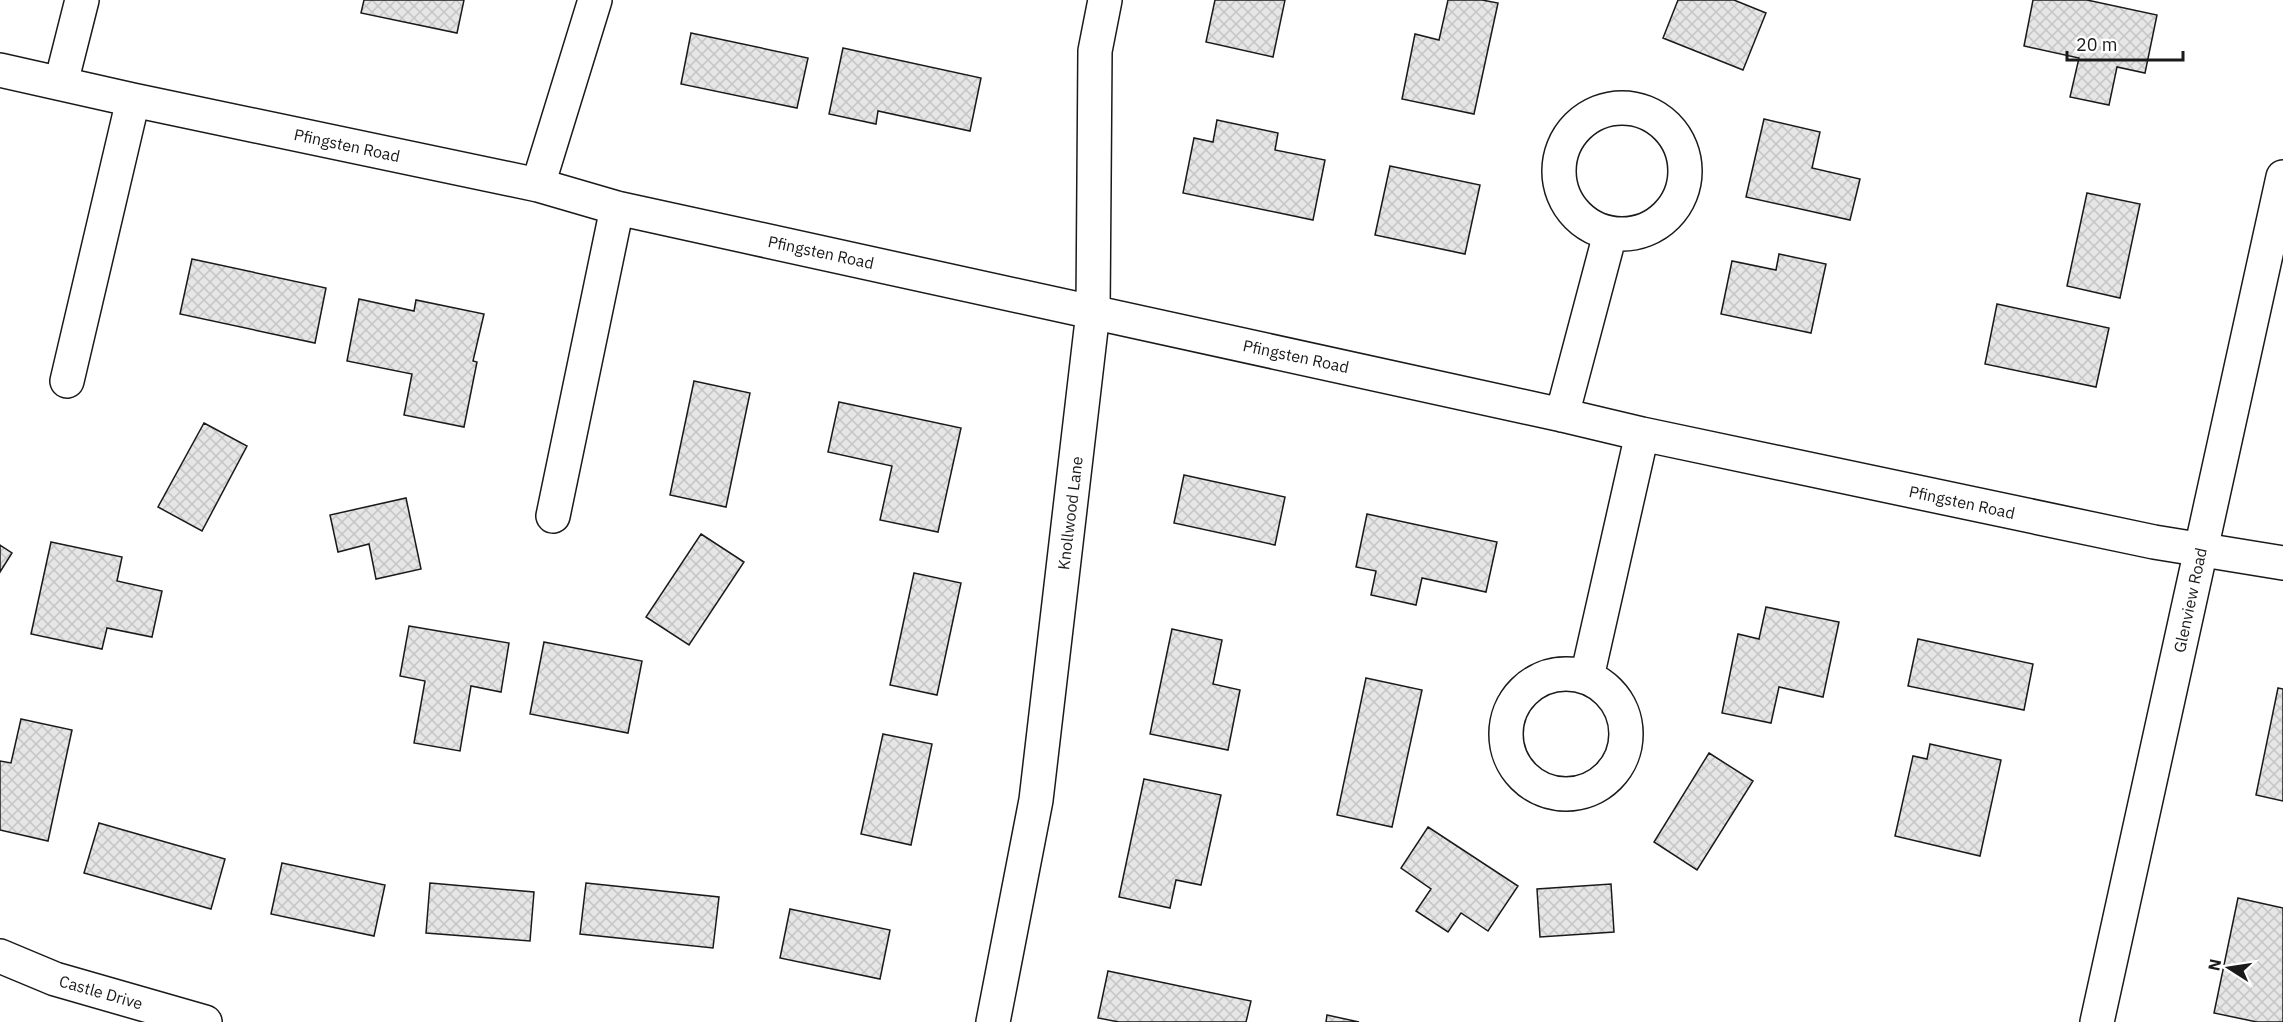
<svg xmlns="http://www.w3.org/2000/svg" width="2283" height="1022" font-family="'IBM Plex Sans',sans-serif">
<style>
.building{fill:url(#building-cross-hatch);stroke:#1a1a1a;stroke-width:1.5}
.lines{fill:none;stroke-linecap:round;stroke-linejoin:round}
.street-casing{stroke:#1a1a1a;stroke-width:36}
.secondary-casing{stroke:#1a1a1a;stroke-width:36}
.street{stroke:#fff;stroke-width:33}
.secondary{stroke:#fff;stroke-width:33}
.labels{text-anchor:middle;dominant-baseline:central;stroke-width:4.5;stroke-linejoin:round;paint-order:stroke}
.street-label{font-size:16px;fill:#1a1a1a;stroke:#fff}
</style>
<defs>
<pattern id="building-cross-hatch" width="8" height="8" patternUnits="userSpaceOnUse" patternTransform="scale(1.5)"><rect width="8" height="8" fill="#e6e6e6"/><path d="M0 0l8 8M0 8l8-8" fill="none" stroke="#c5c5c5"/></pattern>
</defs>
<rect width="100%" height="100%" fill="#fff"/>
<path class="building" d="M364 0H464L457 33 361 13Z
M1215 0H1285L1273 57 1206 42Z
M1448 0H1482L1498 3 1474 114 1402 99 1415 34 1439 40Z
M1678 0H1734L1766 13 1743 70 1663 38Z
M2033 0H2087L2157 15 2145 73 2117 67 2109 105 2070 97 2079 58 2024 46Z
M691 33 808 58 797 108 681 84Z
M843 48 981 78 970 131 878 111 876 124 829 114Z
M1764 119 1820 132 1812 168 1860 179 1850 220 1746 197Z
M1217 120 1278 133 1275 150 1325 160 1313 220 1183 193 1194 138 1213 142Z
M1390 166 1480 185 1465 254 1375 235Z
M2087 193 2140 204 2120 298 2067 286Z
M1779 254 1826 264 1811 333 1721 314 1732 261 1776 270Z
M192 259 326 288 315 343 180 314Z
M359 299 414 311 416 300 484 314 473 361 477 362 464 427 404 415 412 374 347 361Z
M1997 304 2109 328 2096 387 1985 364Z
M694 381 750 393 726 507 670 495Z
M839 402 961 428 938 532 880 520 892 466 828 452Z
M204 423 247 446 202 531 158 507Z
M1184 475 1285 497 1275 545 1174 523Z
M406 498 421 569 376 579 369 544 338 552 330 515Z
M1367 514 1497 542 1486 592 1422 578 1416 605 1371 595 1376 571 1356 567Z
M701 534 744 562 689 645 646 617Z
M51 542 122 557 117 581 162 591 152 637 107 628 102 649 31 634Z
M0 545 12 553 0 572Z
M914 573 961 583 937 695 890 685Z
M1766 607 1839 622 1823 697 1779 687 1771 723 1722 713 1738 634 1759 639Z
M409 626 509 643 501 692 471 686 460 751 414 743 425 681 400 676Z
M1172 629 1222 640 1213 684 1240 690 1228 750 1150 734Z
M1918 639 2033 664 2024 710 1908 686Z
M544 642 642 661 628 733 530 714Z
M1366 678 1422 690 1392 827 1337 815Z
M2278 688 2283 689V801L2256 795Z
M21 719 72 730 48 841 0 830V761L11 763Z
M883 734 932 744 911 845 861 834Z
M1930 744 2001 760 1980 856 1895 836 1913 756 1927 759Z
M1709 753 1753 781 1697 870 1654 842Z
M1144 779 1221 795 1201 885 1176 880 1170 908 1119 897Z
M99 823 225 859 211 909 84 873Z
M1428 827 1518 886 1488 931 1461 913 1448 932 1416 911 1431 889 1401 868Z
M282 863 385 885 374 936 271 914Z
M430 883 534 892 530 941 426 933Z
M586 883 719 897 713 948 580 934Z
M1611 884 1614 932 1540 937 1537 889Z
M2238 898 2283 908V1022H2257L2214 1013Z
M790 909 890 930 880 979 780 958Z
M1108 971 1251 1001 1246 1022H1119L1098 1018Z
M1327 1015 1359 1022H1326Z"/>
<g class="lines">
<g class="street-casing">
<path id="street" d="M0 70 133 100 538 185 617 208 1562 415 1642 434 2154 542 2283 563
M61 83 82 0
M1559 171a63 63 0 1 1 126 0a63 63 0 1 1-126 0Z
M538 185 595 0
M67 381 133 100
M1562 415 1610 234
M553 516 617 208
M1506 734a60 60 0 1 1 120 0a60 60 0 1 1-120 0Z
M1587 677 1642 434
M0 956 55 979 205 1022
M993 1022 1036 800 1093 312 1095 51 1105 0"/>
</g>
<g class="secondary-casing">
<path id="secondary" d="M2097 1022 2283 177"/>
</g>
<use href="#street" class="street"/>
<use href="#secondary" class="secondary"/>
</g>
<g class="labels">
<g class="street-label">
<text transform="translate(347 145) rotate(12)">Pfingsten Road</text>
<text transform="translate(821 252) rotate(12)">Pfingsten Road</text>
<text transform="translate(1296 356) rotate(12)">Pfingsten Road</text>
<text transform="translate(1962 502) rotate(12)">Pfingsten Road</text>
<text transform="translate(1070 513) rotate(-83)">Knollwood Lane</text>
<text transform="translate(2190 600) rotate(-78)">Glenview Road</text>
<text transform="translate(101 992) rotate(16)">Castle Drive</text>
</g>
</g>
<g transform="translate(2229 968) rotate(282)" stroke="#ffffff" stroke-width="4.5" paint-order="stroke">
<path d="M0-4.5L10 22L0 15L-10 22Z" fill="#1a1a1a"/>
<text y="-9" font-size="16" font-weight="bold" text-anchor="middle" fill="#1a1a1a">N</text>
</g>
<path d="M2067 51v9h116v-9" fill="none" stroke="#1a1a1a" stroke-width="3"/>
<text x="2076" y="51" font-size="18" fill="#1a1a1a" stroke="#ffffff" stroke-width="4.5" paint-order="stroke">20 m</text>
</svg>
